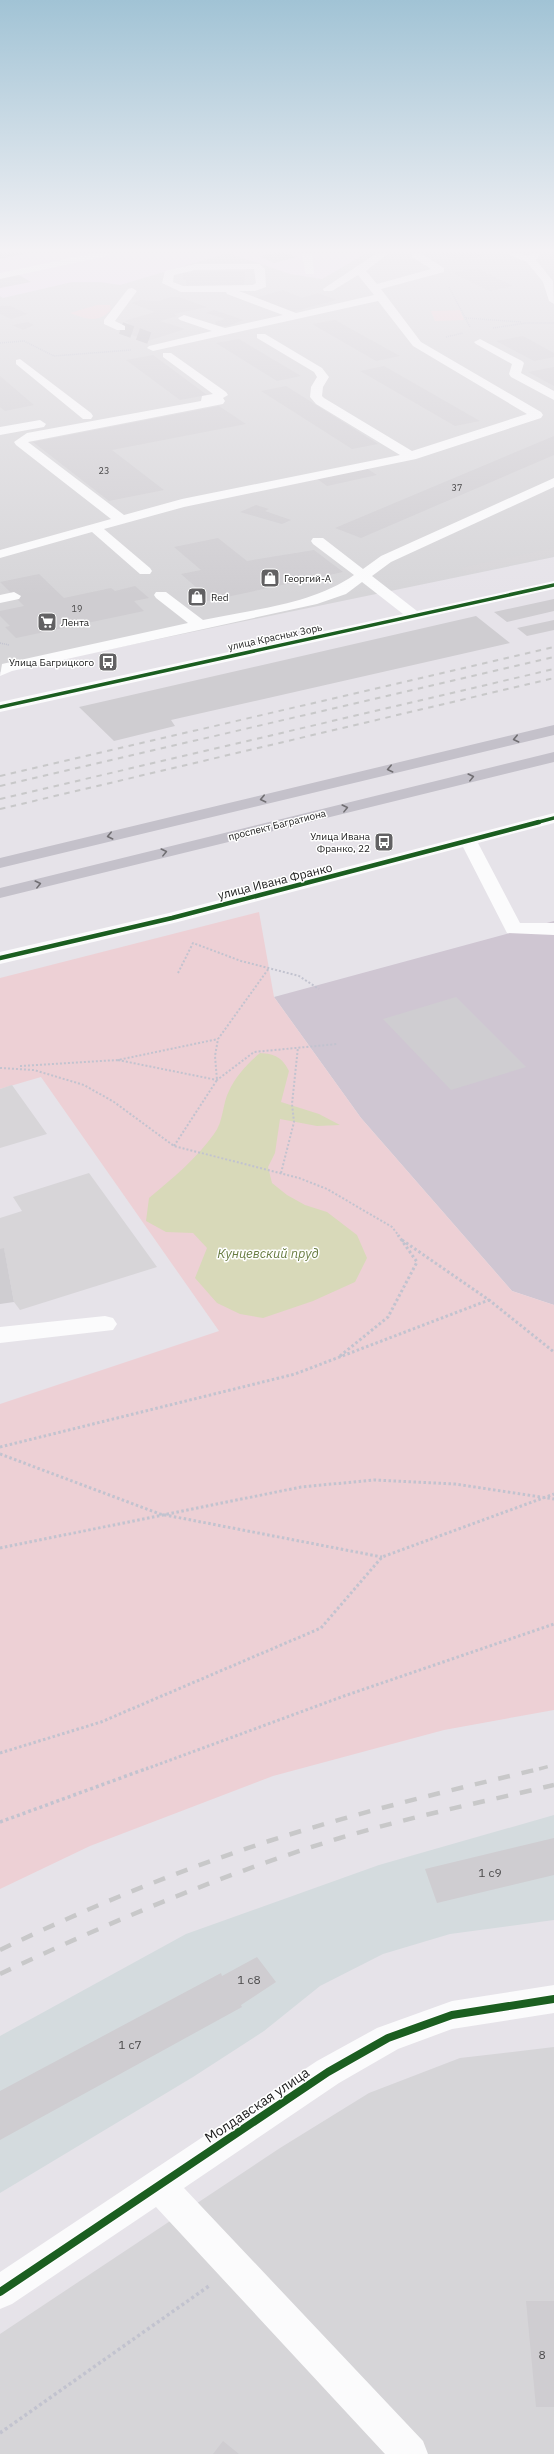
<svg xmlns="http://www.w3.org/2000/svg" width="554" height="2454" font-family="'IBM Plex Sans',sans-serif">
<style>
.residential{fill:#d6d5d8}
.industrial{fill:#d4dbde}
.education{fill:#efdef3}
.construction{fill:#cfc6d2}
.park{fill:#edd0d5}
.parking{fill:#d7d5d8}
.water{fill:#d8d9b9}
.building{fill:#cfcdd1}
.lines{fill:none;stroke-linecap:round;stroke-linejoin:round}
.minor-tunnel{stroke:#bdbbc0;stroke-width:12;stroke-dasharray:12 6;stroke-linecap:butt}
.path-far3{stroke:#c2c3cf;stroke-width:1.5;stroke-dasharray:1 1;stroke-linecap:butt}
.path-far2{stroke:#c2c3cf;stroke-width:2;stroke-dasharray:2 2;stroke-linecap:butt}
.path-far1{stroke:#c2c3cf;stroke-width:3;stroke-dasharray:2.5 2.5;stroke-linecap:butt}
.path{stroke:#c2c3cf;stroke-width:3.5;stroke-dasharray:3 3;stroke-linecap:butt}
.minor{fill:#fbfbfc;fill-rule:evenodd}
.major{fill:#c4c1ca;fill-rule:evenodd}
.rail-far2{stroke:#c8c8c9;stroke-width:2;stroke-dasharray:5.5 5.5;stroke-linecap:butt}
.rail-far1{stroke:#c8c8c9;stroke-width:3.5;stroke-dasharray:9 9;stroke-linecap:butt}
.rail{stroke:#c8c8c9;stroke-width:4.5;stroke-dasharray:12 12;stroke-linecap:butt}
.cycleway-far2-casing{stroke:#fff;stroke-width:5}
.cycleway-far1-casing{stroke:#fff;stroke-width:6}
.cycleway-casing{stroke:#fff;stroke-width:10}
.cycleway-far2{stroke:#1b5e20;stroke-width:3.5}
.cycleway-far1{stroke:#1b5e20;stroke-width:4.5}
.cycleway{stroke:#1b5e20;stroke-width:8}
.oneway{stroke:#706e72}
.labels{text-anchor:middle;dominant-baseline:central;stroke-width:3;stroke-linejoin:round;paint-order:stroke}
.far-number-label{font-size:9px;fill:#4a494a}
.far-poi-label{font-size:10px;fill:#1b1b1b;stroke:#fff;text-anchor:start}
.far-street-label{font-size:10px;fill:#1b1b1b;stroke:#fff}
.street-label{font-size:12px;fill:#1b1b1b;stroke:#fff}
.near-number-label{font-size:12px;fill:#4a494a}
.water-label{font-size:13px;font-style:italic;fill:#687c42;stroke:#fff}
.near-street-label{font-size:14px;fill:#1b1b1b;stroke:#fff}
</style>
<rect width="100%" height="100%" fill="#e6e3e9"/>
<path class="residential" d="M0 253H554V557L0 672Z
M554 2047V2454H0V2334L280 2148 369 2093 460 2058Z"/>
<path class="industrial" d="M554 1815V1920L450 1934 383 1954 320 1986 264 2031 193 2077 0 2193V2036L186 1934 379 1865Z"/>
<path class="education" d="M0 253H367L322 279 290 274 228 253 120 285 100 282H72L3 298 0 296Z"/>
<path class="construction" d="M554 921V1305L512 1291 361 1118 274 997Z"/>
<path class="park" d="M97 305H110L111 310C97 324 87 319 70 313Z
M460 310 464 320 435 321 431 311Z
M259 912 274 997 361 1118 512 1291 554 1305V1710L444 1730 273 1776 90 1846 0 1889V1404L219 1331 41 1077 0 1089V978Z"/>
<path class="parking" d="M554 548V555L467 573 460 568Z
M12 1085 47 1134 0 1148V1089Z
M89 1173 157 1267 20 1310 14 1302 4 1249H0V1218L22 1211 13 1197Z"/>
<path class="water" d="M260 1053C275 1054 282 1057 289 1071L281 1102 319 1114 340 1125 317 1126 280 1119 275 1153 268 1167 272 1183 287 1195 305 1205 327 1212 357 1235 367 1258 355 1282 313 1301 263 1318 240 1314 217 1303 195 1278 207 1248 193 1233 166 1232 146 1221 149 1198C172 1179 197 1158 214 1134 224 1121 222 1104 229 1091 236 1076 247 1064 260 1053Z"/>
<path class="building" d="M0 253H29L0 259Z
M275 253H286L297 257 274 263 259 256Z
M441 253H476L483 256 458 261Z
M477 268 513 286 489 291 453 273Z
M245 272 244 287H186V280H183V273Z
M17 274 31 282 0 288V278Z
M283 290 302 298 318 293 336 300 292 312 255 298Z
M171 297H179L207 307 174 314 177 316 160 321 185 329 148 341 116 329 129 323 124 321 155 312 131 303 141 300 159 301Z
M0 306H10L28 314 11 319 0 314Z
M214 310 243 320 228 326H217L215 322 225 319 206 313Z
M335 320 400 356 376 361 312 324Z
M28 322 34 325 23 330 12 325Z
M523 336 554 353V357L534 361 496 341Z
M239 339 301 376 277 381 216 343Z
M153 355 207 395 180 400 126 360Z
M384 366 480 421 455 426 360 371Z
M554 367V386L528 372Z
M0 376 34 405 5 411 0 407Z
M286 386 378 444 352 449 261 391Z
M219 406 246 424 112 450 164 490 109 501 33 442Z
M554 436V455L361 538 335 528Z
M366 468 377 475 327 486 316 478Z
M256 505 269 509 265 511 291 520 282 524 240 512Z
M218 538 247 561 314 550 343 572 203 602 190 591 198 589 181 574 201 570 174 547Z
M39 574 64 598 111 588 115 591 135 586 149 598 134 601 144 611 16 638 5 627 10 626 0 616V611L24 606 0 582Z
M554 599V611L507 622 494 612Z
M476 616 510 643 171 720 175 726 114 741 79 707Z
M554 620V630L527 636 517 628Z
M456 997 526 1067 451 1090 383 1019Z
M4 1248 14 1302 0 1304V1249Z
M554 1838V1875L437 1903 425 1869Z
M257 1957 276 1982 241 2005 242 2007 0 2140V2091L221 1973 222 1976Z
M526 2301H554V2407H536Z
M223 2441 239 2454H213Z"/>
<g class="lines">
<path class="minor-tunnel" d="M121 328 152 339"/>
<path class="path-far3" d="M449 287 470 327
M466 318 521 322
M493 328 526 323H554
M446 337 463 333
M0 343 24 341 54 356 131 350
M0 643 9 645"/>
<path class="path-far2" d="M178 973 193 943 241 961 299 976 319 989
M118 1060 217 1080 254 1052 337 1044
M20 1066 118 1060 218 1039
M0 1068 34 1070 84 1085 114 1102 174 1146 299 1178 327 1189 392 1227 399 1236
M174 1146 217 1080 215 1056 218 1039 269 968
M281 1173 294 1122 292 1104 298 1047"/>
<path class="path-far1" d="M402 1240 489 1300 554 1352
M340 1356 388 1317 417 1262 398 1235
M0 1447 295 1374 489 1300
M0 1454 160 1514 382 1557
M0 1548 301 1487 374 1480 455 1484 554 1499
M0 1753 101 1722 321 1628 382 1557 554 1494
M146 1769 344 1696 554 1624"/>
<path class="path" d="M0 1822 148 1768
M0 2433 209 2286"/>
<path class="minor" d="M94 253H112L107 256 0 279V273Z
M302 253H312L314 274H306L305 272Z
M377 253H389L366 271 377 284 431 269 412 257V253H420L444 268V272L381 289 421 342 541 412 543 415 541 418 416 459 184 507 104 529 150 568 152 571 150 574H140L92 532 0 558V550L111 519 16 445 14 442 27 433 201 401 202 396 213 394 163 357V353H171L226 392 228 395 223 398 225 401 223 404 28 442 124 515 182 499 400 455 316 404 310 397 311 387 317 377 314 372 257 338V334H265L322 368 329 377 323 387 322 396 324 398 412 451 527 414 413 346 378 301 153 351 147 348 149 346 212 331 180 320 178 318 184 315 225 328 283 315 227 294 226 292H181L162 283 165 271 195 264H260L265 269 266 287 255 291H239L296 313 374 295 358 275 332 291H324L323 289ZM254 269 256 283 253 285 183 286 173 282 174 275 195 270Z
M505 253H520L528 256 530 253H540L536 260 553 281 554 304 549 301 543 282 527 262Z
M132 288 137 291 115 321 125 326V330H117L104 324V320L128 289Z
M480 339 522 361 524 363 521 373 554 391V400L511 377 509 374 512 364 476 344 474 342Z
M20 359 91 413 93 416 91 419H83L16 364V360Z
M40 420 46 424 44 427 0 435V427Z
M554 478V487L391 562 372 576 417 611 554 581V589L0 712V702L403 614 362 582 346 594 317 604 12 671 0 676 2 664 188 623 156 598 154 595 156 592H166L203 620C253 609 311 605 354 575L313 544 311 541 313 538H323L363 569 381 556Z
M14 592 21 596 19 599 0 603V595Z
M554 813V823L478 843 520 923H554V935L507 933 463 847 178 922 0 964V952L169 913Z
M105 1316 113 1318 117 1324 113 1330 0 1343V1327Z
M554 1985V2013L452 2029 398 2049 339 2083 184 2188 423 2441 428 2454H385L156 2207 12 2304 0 2309V2272L317 2061 377 2028 452 2001Z"/>
<path class="major" d="M554 725V735L0 868V858Z
M554 752V762L0 898V888Z"/>
<path class="rail-far2" d="M0 776 554 647
M0 786 554 657
M0 799 554 669
M0 809 554 678"/>
<path class="rail-far1" d="M539 1769 554 1765"/>
<path class="rail" d="M0 1950C87 1908 177 1871 269 1841 359 1812 451 1790 543 1768
M0 1974C110 1922 223 1874 340 1838 410 1817 482 1802 554 1785"/>
<g class="cycleway-far2-casing">
<path id="cycleway-far2" d="M0 707 554 585
M535 823 554 818"/>
</g>
<g class="cycleway-far1-casing">
<path id="cycleway-far1" d="M0 958 172 918 539 822"/>
</g>
<g class="cycleway-casing">
<path id="cycleway" d="M0 2292 328 2072 388 2038 452 2015 554 1999"/>
</g>
<use href="#cycleway-far2" class="cycleway-far2"/>
<use href="#cycleway-far1" class="cycleway-far1"/>
<use href="#cycleway" class="cycleway"/>
</g>
<defs><path id="oneway-chevron" d="M-2-3.5L2.5 0L-2 3.5" fill="none" stroke-width="1.6" stroke-linecap="round" stroke-linejoin="round"/></defs>
<g class="oneway">
<use href="#oneway-chevron" transform="translate(516 739) rotate(167)"/>
<use href="#oneway-chevron" transform="translate(390 769) rotate(167)"/>
<use href="#oneway-chevron" transform="translate(471 777) rotate(-14)"/>
<use href="#oneway-chevron" transform="translate(263 799) rotate(167)"/>
<use href="#oneway-chevron" transform="translate(345 808) rotate(-14)"/>
<use href="#oneway-chevron" transform="translate(110 836) rotate(167)"/>
<use href="#oneway-chevron" transform="translate(164 852) rotate(-14)"/>
<use href="#oneway-chevron" transform="translate(38 884) rotate(-14)"/>
</g>
<linearGradient id="sky" x2="0" y2="1"><stop stop-color="#a1c3d5"/><stop offset="0.42" stop-color="#f4f2f5"/><stop offset="1" stop-color="#f4f2f5" stop-opacity="0"/></linearGradient>
<rect width="554" height="596" fill="url(#sky)"/>
<defs>
<g id="shop-square" transform="scale(1)"><rect x="-9" y="-9" width="18" height="18" rx="4" fill="#626163" stroke="#fff"/><path d="M-5-2.5h2.3a2.7 3.5 0 0 1 5.4 0H5L5.5 6h-11ZM-1.5-2.5h3a1.5 2.3 0 0 0-3 0Z" fill="#fff"/></g>
<g id="supermarket-square" transform="scale(1)"><rect x="-9" y="-9" width="18" height="18" rx="4" fill="#626163" stroke="#fff"/><path d="M-6-5.5h2.5l.6 2H6L4.5 2H-2.5L-4.4-4H-6ZM-1.5 3.2a1.3 1.3 0 1 0 .1 0ZM3 3.2a1.3 1.3 0 1 0 .1 0Z" fill="#fff"/></g>
<g id="bus-square" transform="scale(1)"><rect x="-9" y="-9" width="18" height="18" rx="4" fill="#626163" stroke="#fff"/><path d="M-5-6H5V4H4V6H2V4H-2V6H-4V4H-5ZM-3.5-4V0h7V-4ZM-3.5 1.2v1.5H-2V1.2ZM2 1.2v1.5H3.5V1.2Z" fill="#fff"/></g>
</defs>
<g fill-rule="evenodd">
<use href="#shop-square" x="270" y="578"/>
<use href="#shop-square" x="197" y="597"/>
<use href="#supermarket-square" x="47" y="622"/>
<use href="#bus-square" x="108" y="662"/>
<use href="#bus-square" x="384" y="842"/>
</g>
<g class="labels">
<g class="far-number-label">
<text x="104" y="470">23</text>
<text x="457" y="487">37</text>
<text x="77" y="608">19</text>
</g>
<g class="far-poi-label">
<text x="284" y="578">Георгий-А</text>
<text x="211" y="597">Red</text>
<text x="61" y="622">Лента</text>
<text x="94" y="662" text-anchor="end">Улица Багрицкого</text>
<text x="370" y="836" text-anchor="end">Улица Ивана<tspan x="370" dy="12">Франко, 22</tspan></text>
</g>
<g class="far-street-label">
<text transform="translate(275 637) rotate(-12)">улица Красных Зорь</text>
<text transform="translate(277 825) rotate(-14)">проспект Багратиона</text>
</g>
<g class="street-label">
<text transform="translate(275 881) rotate(-14)">улица Ивана Франко</text>
</g>
<g class="near-number-label">
<text x="490" y="1872">1 с9</text>
<text x="249" y="1979">1 с8</text>
<text x="130" y="2044">1 с7</text>
<text x="542" y="2354">8</text>
</g>
<g class="water-label">
<text x="268" y="1253">Кунцевский пруд</text>
</g>
<g class="near-street-label">
<text transform="translate(257 2105) rotate(-34)">Молдавская улица</text>
</g>
</g>
</svg>
